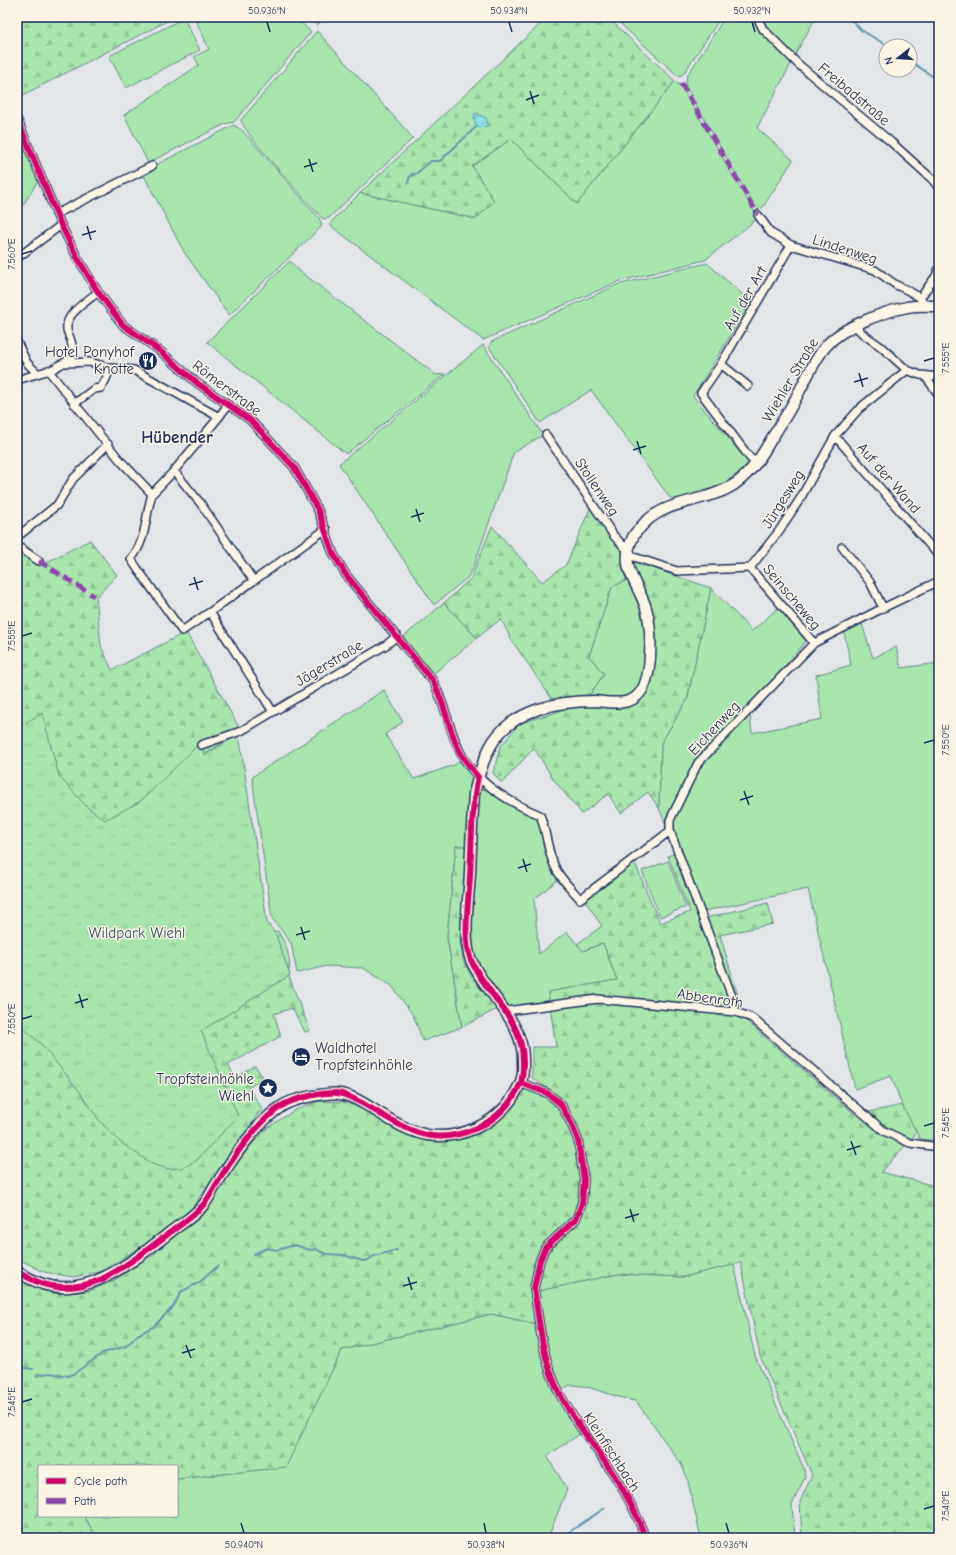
<svg xmlns="http://www.w3.org/2000/svg" width="956" height="1555" font-family="'Comic Neue',sans-serif">
<style>
.green{fill:#a8e6ad;stroke:#628a86}
.forest{fill:url(#forest-firs);stroke:#628a86}
.park{fill:url(#park-tufts);stroke:#628a86}
.water{fill:url(#water-waves);stroke:#5f98b0}
.lines{fill:none;stroke-linecap:round;stroke-linejoin:round}
.stream{stroke:#5f98b0;stroke-width:2}
.street-casing{stroke:#1b2f5e;stroke-width:10}
.secondary-casing{stroke:#1b2f5e;stroke-width:13}
.street{stroke:#fcf5e5;stroke-width:7}
.secondary{stroke:#fcf5e5;stroke-width:10}
.quiet{stroke:#8e44ad;stroke-width:5;stroke-dasharray:10 5;stroke-linecap:butt}
.cycleway-casing{stroke:#fcf5e5;stroke-width:8}
.cycleway{stroke:#d6006c;stroke-width:6}
.ticks{fill:none;stroke:#1b2f5e;stroke-width:1.5}
.labels{text-anchor:middle;dominant-baseline:central;stroke-width:3;stroke-linejoin:round;paint-order:stroke}
.street-label{font-size:15px;fill:#1b2f5e;stroke:#fcf5e5}
.poi-label{font-size:15px;fill:#1b2f5e;stroke:#fcf5e5;text-anchor:end}
.park-label{font-size:15px;fill:#37546e;stroke:#fcf5e5}
.quarter-label{font-size:17px;font-weight:bold;fill:#1b2f5e;stroke:#fcf5e5}
.neatline{fill:none;stroke:#1b2f5e;stroke-width:1.5}
.ticks-label{font-size:10px;text-anchor:middle;fill:#1b2f5e}
</style>
<defs>
<pattern id="forest-firs" width="22" height="20" patternUnits="userSpaceOnUse"><rect width="22" height="20" fill="#a8e6ad"/><path d="M5 1l3.5 6h-7zM16 11l3.5 6h-7z" fill="#90c697"/></pattern>
<pattern id="park-tufts" width="24" height="20" patternUnits="userSpaceOnUse"><rect width="24" height="20" fill="#a8e6ad"/><path d="M3 7l-1-3M5 7V3M7 7l1-3M15 17l-1-3M17 17v-4M19 17l1-3" fill="none" stroke="#90c697"/></pattern>
<pattern id="water-waves" width="16" height="10" patternUnits="userSpaceOnUse"><rect width="16" height="10" fill="#8ddee6"/><path d="M0 5q4-4 8 0t8 0" fill="none" stroke="#79bfc8"/></pattern>
</defs>
<rect width="100%" height="100%" fill="#e3e6e8"/>
<filter id="ink" filterUnits="userSpaceOnUse"><feTurbulence type="fractalNoise" baseFrequency=".025" numOctaves="2"/><feDisplacementMap in="SourceGraphic" scale="8" xChannelSelector="R" yChannelSelector="G"/><feConvolveMatrix kernelMatrix="1 2 1 2 8 2 1 2 1" color-interpolation-filters="sRGB"/></filter>
<g filter="url(#ink)">
<path class="green" d="M194 17H295L311 32 234 122 225 124 148 163 124 115 199 65 194 57 209 49Z
M613 17H721L684 73 682 75 678 76Z
M725 17H755L792 62 757 128 793 160 763 207 758 210 753 205 685 85 687 76Z
M760 17H816L794 57 765 26Z
M184 18 200 50 126 88 109 56Z
M317 31 413 138 329 218 324 219 322 218C309 203 243 133 241 120Z
M675 81 683 89 758 218 705 260 620 281 483 340 331 226V222L360 193 476 219 494 201 472 166 511 139 577 204Z
M17 121 42 175 23 205 17 210Z
M234 125 243 131 319 218 322 225 320 228 229 315 184 252 142 172Z
M290 261 297 269 436 375 445 374 346 454 207 342Z
M707 263 751 302 693 396 749 463C734 478 717 489 696 495 688 498 680 498 671 499L591 390 540 423 489 347 491 342 617 285Z
M483 345 543 435 514 452 473 568 468 577 434 605 339 464Z
M627 580 643 606 647 647 643 680 635 693 629 697 617 699 588 697 604 674 589 656 612 587Z
M711 588 752 631 778 608 806 641 749 709 752 733 822 719 816 675 851 665 843 628 861 621 873 658 896 647 901 668 939 663V1141L920 1139 902 1105 891 1076 855 1089 808 889 700 912 659 808 661 743 687 700Z
M939 588V637L933 591Z
M444 603 477 638 433 674 402 638Z
M384 690 403 722 385 734 414 779 454 765 461 760 474 779 466 846H456L447 937 462 1027 423 1041 413 1015 392 986 363 968 327 966 297 973 291 943 272 918 252 777Z
M480 789C495 789 524 808 539 816L560 878 534 899 539 954 567 932 583 951 603 943 617 980 548 992 550 1002 508 1008 481 972 473 951 470 929 477 806Z
M668 861 686 907 660 917 642 871Z
M734 1264 755 1356 804 1469 805 1477 792 1505 795 1538H701L687 1477 681 1464 636 1401 629 1400 584 1386 570 1385 562 1390 548 1354 538 1291 618 1274 683 1277Z
M491 1314 537 1324 554 1387 562 1405 580 1434 547 1456 567 1489 548 1538H361L357 1534 353 1538H330L321 1532 315 1538H97L84 1516H177V1479L285 1467 342 1350Z"/>
<path class="forest" d="M17 17H175L17 98Z
M306 17H326L317 25Z
M548 17H607L675 81 577 204 511 139 472 166 494 201 476 219 360 193Z
M591 506 625 552 624 561 627 580 612 587 589 656 604 674 588 697 640 699 653 651 632 561 711 588 687 700 661 743 659 808 648 792 621 813 608 794 582 814 554 780 534 748 502 783 493 773 500 747 520 723 560 711 511 639 501 619 477 638 444 603 471 578 492 526 542 582 566 565Z
M17 537 45 563 90 540 117 575 96 597 101 646 112 670 186 632 241 731 207 753 209 763 269 933 278 931C285 943 293 960 288 974L310 1031 305 1032 292 1008 274 1014 281 1036 228 1065 236 1078 255 1066 263 1077 249 1088 262 1109 189 1212 148 1243 100 1272 73 1277 44 1272 17 1258Z
M456 846H466L460 940 463 960 473 979 497 1009 462 1027 447 937Z
M675 853 701 919 768 903 773 924 720 935 745 1020 856 1115 902 1105 916 1131 914 1136 881 1172 939 1187V1538H802L800 1502 812 1475 760 1356 741 1263 683 1277 618 1274 538 1291 537 1282 547 1249 578 1221 586 1202V1178L580 1139 560 1097 532 1078V1047H556L548 992 617 980 603 943 583 951 577 944 602 926 584 899 634 861 660 923 690 912 668 856Z
M524 1088 545 1094 559 1105 577 1141 583 1177 581 1202 575 1218 543 1246 534 1270 537 1324 491 1314 342 1350 286 1467 177 1479V1466H39V1516H84L97 1538H17V1277L29 1285 54 1292 90 1291 113 1281 154 1254 193 1220 207 1204 248 1149 267 1128 295 1110 319 1101 344 1102 371 1113 408 1135 442 1141 467 1138 492 1127 510 1110Z"/>
<path class="park" d="M42 713 59 776 87 807 105 820 141 801 200 743 205 755 239 734 267 922 276 935 290 975 201 1031 238 1116 197 1160 183 1168 168 1169 152 1164 120 1142 99 1120 80 1092 42 1045 17 1022V728Z"/>
<path class="water" d="M475 113 486 118 488 124 487 126 479 128C474 125 474 118 475 113Z"/>
<g class="lines">
<path class="stream" d="M849 17 861 30 888 46
M910 61 932 76 939 77
M408 183 410 176 417 173 431 161H440L477 126
M254 1254 267 1248 277 1250 295 1245 310 1250 316 1249 325 1254 343 1255 363 1261 368 1260 374 1256 397 1250
M17 1362 25 1368 33 1369
M37 1375 50 1373 68 1376 75 1373 103 1353 126 1346 139 1334 153 1327 173 1307 181 1292 200 1282 218 1266
M560 1538 605 1508"/>
<g class="street-casing">
<path id="street" d="M757 17 763 29 798 64 891 142 932 179 939 188
M17 119 61 225 77 257 98 292 123 325 160 351 197 383 250 420 294 467 318 510 333 553 346 575 433 681C444 702 448 724 457 745 471 780 506 801 540 815 547 832 547 851 555 867 560 879 572 889 580 899L670 831
M56 214 152 166
M758 215 771 233 791 245 875 270 896 285 907 290 919 297 927 306
M17 258 61 225
M920 298 936 276 939 269
M855 326 863 334 880 346 907 370 920 375 939 377
M17 342 27 363 37 373
M65 363 90 362 110 368 134 370 219 417
M721 364 701 393 750 458 756 463
M48 370 119 459 152 494C145 516 147 540 131 559L137 568 182 631 210 612 273 712
M925 376 939 395
M17 380 53 369 72 358C74 349 72 342 68 333 61 316 86 302 98 292
M748 386 721 364 791 245
M74 404 94 389 101 388 106 379 110 368
M227 406 219 417 174 471 201 504 253 580
M546 435 614 536 634 557 677 571 750 568 779 531 800 499 835 436 860 408 907 370
M835 436 939 556
M152 494 174 471
M17 537 57 505 73 479 108 444
M17 546 39 561
M842 547 870 582 883 608
M750 568 814 643
M210 612 326 529
M201 745 241 731 386 645 397 636
M506 1011 598 999 736 1012 752 1018 884 1131 910 1143 939 1147
M736 1012 731 994 670 831V820L698 763 814 643 883 608 939 581
M521 1083 547 1093 560 1103 571 1123 578 1140 584 1180 582 1203 576 1219 545 1248 540 1260 534 1288C539 1321 542 1355 556 1386 569 1415 590 1439 607 1465 623 1488 637 1512 645 1538"/>
</g>
<g class="secondary-casing">
<path id="secondary" d="M17 1272C34 1281 48 1289 69 1287 80 1286 91 1283 100 1279 126 1268 151 1247 173 1230 184 1222 196 1215 205 1203 210 1196 214 1187 219 1180 235 1155 257 1122 282 1106 291 1100 302 1098 312 1096 321 1095 331 1092 340 1094 355 1096 369 1107 381 1114 413 1135 439 1144 476 1128 496 1119 511 1104 520 1084 524 1076 523 1069 523 1061 524 1020 486 995 471 960 462 938 469 897 470 873 471 847 472 821 474 794 478 777 483 758 493 742 514 709 559 701 595 701 608 702 627 706 637 696 654 681 652 629 646 608 638 582 618 568 633 537 634 534 637 531 640 528 664 498 705 504 735 484 752 472 762 455 772 438 782 422 792 407 800 390 808 375 815 359 826 346 842 327 883 312 907 307 918 305 929 306 939 306"/>
</g>
<use href="#street" class="street"/>
<use href="#secondary" class="secondary"/>
<path class="quiet" d="M681 83 758 215
M39 561 94 596"/>
<g class="cycleway-casing">
<path id="cycleway" d="M17 119 61 225 77 257 98 292 123 325 160 351 197 383 250 420 294 467 318 510 333 553 346 575 433 681C444 702 448 725 457 746 462 758 470 767 478 777 471 810 472 843 470 876 469 899 462 939 471 960 487 997 524 1019 523 1063 523 1069 523 1075 521 1082 513 1102 497 1119 477 1128 440 1144 417 1136 384 1116 370 1108 358 1099 342 1094 328 1090 296 1098 283 1105 259 1120 234 1156 219 1180 214 1188 210 1196 204 1204 195 1215 183 1223 172 1231 150 1248 127 1266 102 1279 91 1284 77 1287 65 1287 47 1288 33 1280 17 1272
M521 1083 547 1093 560 1103 571 1123 578 1140 584 1180 582 1203 576 1219 545 1248 540 1260 534 1288C539 1321 542 1355 556 1386 569 1415 590 1439 607 1465 623 1488 637 1512 645 1538"/>
</g>
<use href="#cycleway" class="cycleway"/>
</g>
</g>
<path class="ticks" d="M267 22 270 32M509 22 512 32M752 22 755 32M530 91 534 104M526 100 539 95M309 159 313 172M304 167 317 163M87 226 91 240M82 235 96 231M22 254 32 251M924 361 934 358M859 373 863 387M854 382 868 378M637 441 641 454M633 450 646 446M416 509 420 522M411 517 424 513M194 577 198 590M189 585 203 581M22 636 32 633M924 743 934 740M744 791 749 805M740 800 753 796M523 859 527 872M518 868 531 864M301 927 305 940M296 935 310 931M79 994 83 1008M75 1003 88 999M22 1019 32 1016M924 1126 934 1123M851 1141 856 1155M847 1150 860 1146M630 1209 634 1222M625 1218 639 1214M408 1277 412 1290M403 1286 417 1282M186 1345 191 1358M182 1353 195 1349M22 1402 32 1399M924 1509 934 1506M241 1523 244 1533M484 1523 486 1533M726 1523 729 1533"/>
<defs>
<g id="restaurant-disc" transform="scale(1)"><circle r="9.5" fill="#1b2f5e" stroke="#fcf5e5"/><path d="M-5-6h1v4h1v-4h1v4h1v-4h1v5L-1.5 .5V6h-2V.5L-5-1ZM5-6V6H3V1.5H1.5Q1.5-4 5-6Z" fill="#fff"/></g>
<g id="hotel-disc" transform="scale(1)"><circle r="9.5" fill="#1b2f5e" stroke="#fcf5e5"/><path d="M-6-4.5h1.5V1H6V5H4.5V3h-9V5H-6ZM-4 0a1.8 1.8 0 1 1 3.6 0ZM.5 0V-2.5h3Q6-2.5 6 0Z" fill="#fff"/></g>
<g id="sight-disc" transform="scale(1)"><circle r="9.5" fill="#1b2f5e" stroke="#fcf5e5"/><path d="M0-6L1.8-2.2L6-1.7L2.9 1.2L3.7 5.4L0 3.3L-3.7 5.4L-2.9 1.2L-6-1.7L-1.8-2.2Z" fill="#fff"/></g>
</defs>
<g fill-rule="evenodd">
<use href="#restaurant-disc" x="148" y="361"/>
<use href="#hotel-disc" x="301" y="1057"/>
<use href="#sight-disc" x="268" y="1088"/>
</g>
<g class="labels">
<g class="street-label">
<text transform="translate(854 94) rotate(40)">Freibadstraße</text>
<text transform="translate(845 249) rotate(18)">Lindenweg</text>
<text transform="translate(745 298) rotate(-60)">Auf der Art</text>
<text transform="translate(790 380) rotate(-59)">Wiehler Straße</text>
<text transform="translate(227 388) rotate(37)">Römerstraße</text>
<text transform="translate(889 478) rotate(49)">Auf der Wand</text>
<text transform="translate(597 487) rotate(56)">Stollenweg</text>
<text transform="translate(783 499) rotate(-58)">Jürgesweg</text>
<text transform="translate(792 597) rotate(50)">Seinscheweg</text>
<text transform="translate(329 663) rotate(-31)">Jägerstraße</text>
<text transform="translate(714 728) rotate(-47)">Eichenweg</text>
<text transform="translate(710 998) rotate(8)">Abbenroth</text>
<text transform="translate(612 1452) rotate(57)">Kleinfischbach</text>
</g>
<g class="poi-label">
<text x="134" y="352">Hotel Ponyhof<tspan x="134" dy="17">Knotte</tspan></text>
<text x="315" y="1048" text-anchor="start">Waldhotel<tspan x="315" dy="17">Tropfsteinhöhle</tspan></text>
<text x="254" y="1079">Tropfsteinhöhle<tspan x="254" dy="17">Wiehl</tspan></text>
</g>
<g class="park-label">
<text x="137" y="933">Wildpark Wiehl</text>
</g>
<g class="quarter-label">
<text x="177" y="437">Hübender</text>
</g>
</g>
<rect width="956" height="1555" fill="none" stroke="#fcf5e5" stroke-width="44"/>
<rect x="38" y="1465" width="140" height="52" fill="#fcf5e5" stroke="#a2a6af"/>
<rect x="46" y="1478" width="20" height="6" fill="#d6006c" stroke="#a2a6af"/>
<text x="74" y="1485" font-size="12" fill="#1b2f5e">Cycle path</text>
<rect x="46" y="1498" width="20" height="6" fill="#8e44ad" stroke="#a2a6af"/>
<text x="74" y="1505" font-size="12" fill="#1b2f5e">Path</text>
<g transform="translate(898 58) rotate(253)"><circle r="19" fill="#fcf5e5" stroke="#a2a6af"/>
<path d="M0-3L7 15L0 10L-7 15Z" fill="#1b2f5e"/>
<text y="-6" font-size="11" font-weight="bold" text-anchor="middle" fill="#1b2f5e">N</text>
</g>
<rect x="22" y="22" width="912" height="1511" class="neatline"/>
<g class="ticks-label">
<text x="267" y="14">50.936°N</text>
<text x="509" y="14">50.934°N</text>
<text x="752" y="14">50.932°N</text>
<text transform="translate(11 254) rotate(-90)" y="4">7.560°E</text>
<text transform="translate(945 358) rotate(-90)" y="4">7.555°E</text>
<text transform="translate(11 636) rotate(-90)" y="4">7.555°E</text>
<text transform="translate(945 740) rotate(-90)" y="4">7.550°E</text>
<text transform="translate(11 1019) rotate(-90)" y="4">7.550°E</text>
<text transform="translate(945 1123) rotate(-90)" y="4">7.545°E</text>
<text transform="translate(11 1402) rotate(-90)" y="4">7.545°E</text>
<text transform="translate(945 1506) rotate(-90)" y="4">7.540°E</text>
<text x="244" y="1548">50.940°N</text>
<text x="486" y="1548">50.938°N</text>
<text x="729" y="1548">50.936°N</text>
</g>
</svg>
